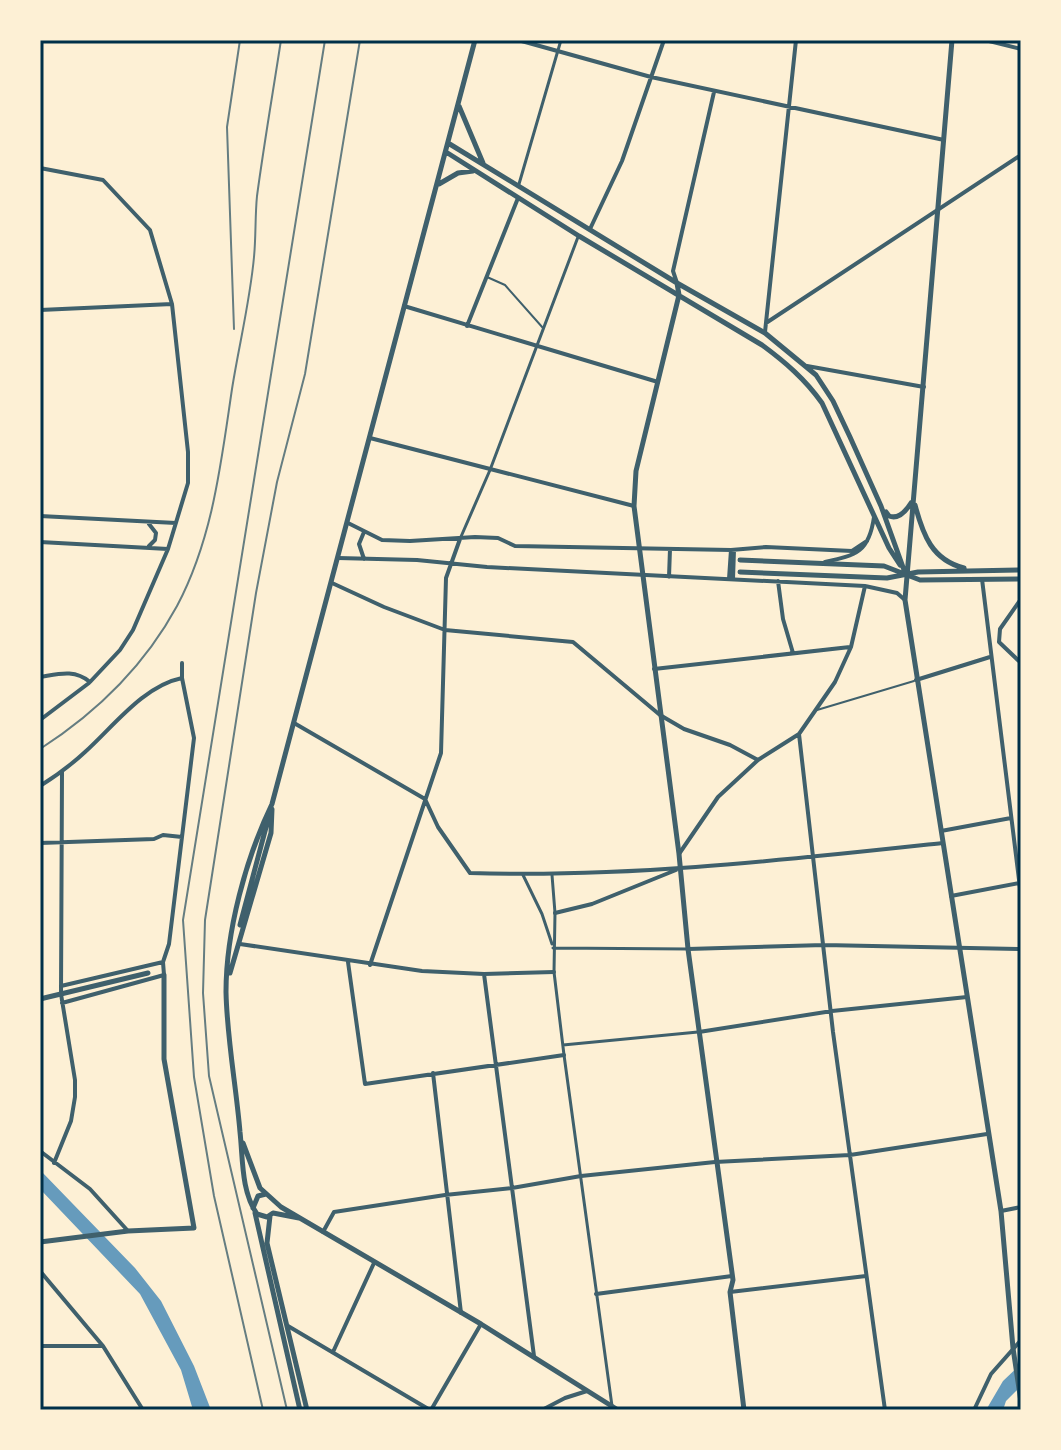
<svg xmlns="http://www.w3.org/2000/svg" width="1061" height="1450" font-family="'PT Sans Narrow',sans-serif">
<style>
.water{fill:#669bbc}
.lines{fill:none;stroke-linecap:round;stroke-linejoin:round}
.service{stroke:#3f606c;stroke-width:2}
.pedestrian{stroke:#3f606c;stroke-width:3}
.minor{stroke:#3f606c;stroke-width:4}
.tertiary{stroke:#3f606c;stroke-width:5}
.rail{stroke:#657d81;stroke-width:2}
.neatline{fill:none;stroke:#003049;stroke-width:3}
</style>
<rect width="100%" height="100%" fill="#fdf0d5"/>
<path class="water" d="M40 1170 135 1268 161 1301 194 1366 211 1410H193L181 1370 140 1294 40 1189Z
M1021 1364V1386L1006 1401 1003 1410H986L1003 1381Z"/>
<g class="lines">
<path class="service" d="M487 277 505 285 543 328
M817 710 914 681"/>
<path class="pedestrian" d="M519 184 561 40
M460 539 490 470 578 237
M523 875 542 914 552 944
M552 875 555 913 554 972 564 1055 612 1406
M553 948 688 949
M563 1045 698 1032"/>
<path class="minor" d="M518 40 651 77 944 140
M985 40 1021 49
M40 168 103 180 150 230 172 304
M590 229 622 161 664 40
M677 283 673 271 714 92
M404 306 658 382
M40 310 172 304 188 452V483L168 549 133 630 120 650 90 682C74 669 59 674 40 677
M766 323 1021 155
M467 326 518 198
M765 332 796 40
M807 366 924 387
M370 438 634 506
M40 516 176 523
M348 523 382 540 410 541 475 537 498 538 515 546 731 550 766 547 852 551 867 541
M149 524 156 533 155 540 149 546
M40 542 168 549
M338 558 417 560 487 567 865 586 897 593 905 600
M364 559 359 544 364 532
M825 562C857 555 869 552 874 517
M669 577 670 549
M729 579 731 550
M733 579 734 550
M982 579 1021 896
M778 581 783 619 793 653
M332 583 384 607 445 630 573 642 660 715 684 729 730 745 758 760
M1021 599 1000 629 999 642 1021 663
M654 669 850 647
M916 680 990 657
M40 720 89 683
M294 723 425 799 438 827 470 873C628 878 785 860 943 843
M799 734 833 1032 885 1410
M40 786C56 776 71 765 85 752 113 727 143 686 182 678
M941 831 1011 818
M40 843 154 839 163 835 182 837
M679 854 718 797 758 760 799 734 835 682 851 647 865 586
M951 896 1019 883
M555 913 592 904 676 870
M240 944 422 971 484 974 554 972
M688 949 824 945 1021 949
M348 962 365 1084 564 1055
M370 965 441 753 446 578 460 539
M484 974 534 1356
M61 986 163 962
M62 1003 164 975 163 962 169 944 194 738 182 678V663
M699 1032 832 1011 967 997
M433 1073 461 1313
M40 1151 90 1189 128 1231
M54 1163 71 1121 75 1097V1080L61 994 62 772
M1001 1211 1021 1207
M323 1232 334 1212 445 1195 512 1188 581 1176 715 1162 850 1155 987 1134
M40 1271 103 1346 143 1410
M730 1292 866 1276
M596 1294 732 1276
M288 1326 430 1410
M40 1346H102
M333 1352 374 1263
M431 1410 481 1324
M542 1410 565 1398 587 1391
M974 1410 991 1374 1021 1340"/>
<path class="tertiary" d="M952 40 905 600 1001 1211 1013 1348 1021 1402
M459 106 483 163
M448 143 677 283 765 333 816 375 833 401 850 437 881 506 904 570
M446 152 579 236 762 345C785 362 805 379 822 403L889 548 900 565
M439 184 458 173 473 171
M677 283 679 295 636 471 634 506 679 854 688 949 733 1280 730 1292 744 1410
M915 505C923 535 932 560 964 568
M886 512 889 516C899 520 906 511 911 503
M740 560 884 566 920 580 1021 579
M740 572 887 578 918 572 1021 570
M240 925 269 816
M230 973 271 833 272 809
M40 999 148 973
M243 1143 260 1188 281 1207 481 1324 618 1410
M253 1208 258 1196 266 1194
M255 1213 300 1410
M270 1216 267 1243 307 1410
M299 1218 273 1213 267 1217 257 1214C241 1191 243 1159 240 1132 236 1085 227 1039 226 992 226 931 246 858 272 804L475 40
M40 1242 128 1231 194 1228 164 1059V975"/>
<path class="rail" d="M234 329 227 127 240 40
M40 749C96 713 145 665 177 606 213 538 221 463 232 389 239 345 250 301 254 257 256 237 255 216 257 196 264 144 273 92 281 40
M263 1410 214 1196 194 1077 183 920 325 40
M287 1410 209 1076 203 993 205 920 256 593 277 482 305 374 360 40"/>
</g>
<rect width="1061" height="1450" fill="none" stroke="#fdf0d5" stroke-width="84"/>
<rect x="42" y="42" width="977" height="1366" class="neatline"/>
</svg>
